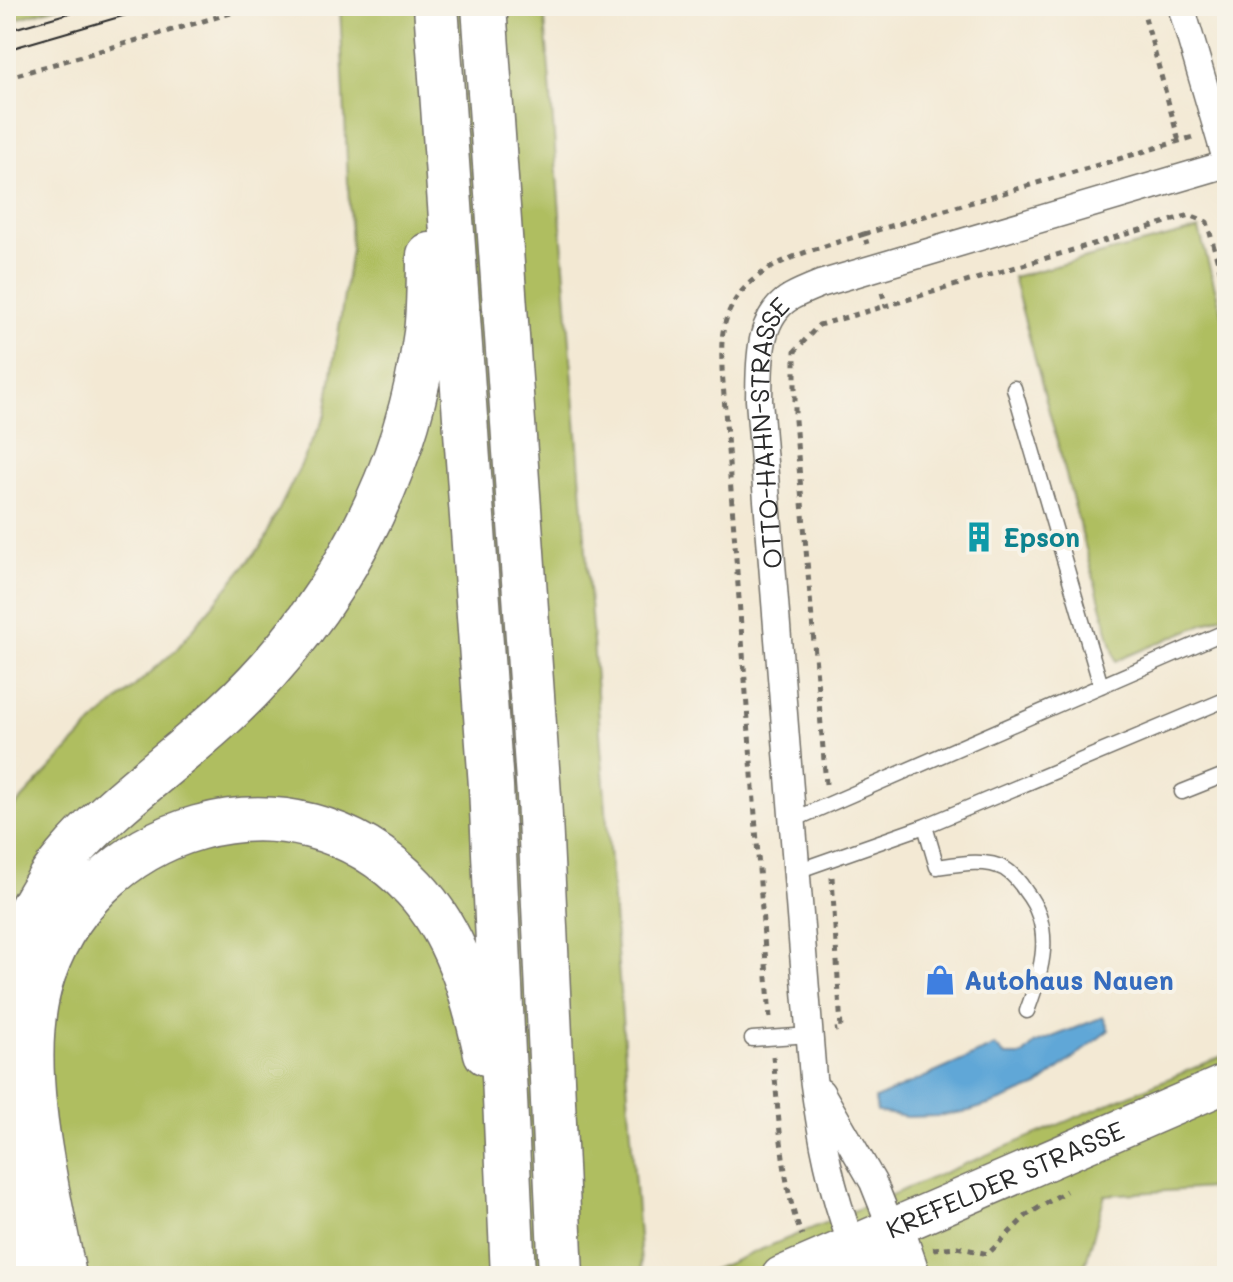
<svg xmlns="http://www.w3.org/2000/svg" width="1233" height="1282" font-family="Mali,sans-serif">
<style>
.green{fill:#afbe61;stroke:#6d7446;stroke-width:2}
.water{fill:#61a7d7;stroke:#466981;stroke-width:2}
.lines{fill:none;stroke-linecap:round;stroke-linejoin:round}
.service-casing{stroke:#716e66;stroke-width:17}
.minor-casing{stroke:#716e66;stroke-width:29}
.secondary-casing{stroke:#716e66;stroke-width:41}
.motorway-casing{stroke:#716e66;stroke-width:47}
.path{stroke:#716e66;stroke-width:5;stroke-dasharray:6 6;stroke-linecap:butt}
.service{stroke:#fff;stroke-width:14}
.minor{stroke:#fff;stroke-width:26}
.secondary{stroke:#fff;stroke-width:38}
.motorway{stroke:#fff;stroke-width:44}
.tram{stroke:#2b2b2b;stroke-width:2}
.labels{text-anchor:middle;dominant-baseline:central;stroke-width:8;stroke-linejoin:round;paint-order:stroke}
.street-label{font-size:26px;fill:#2b2b2b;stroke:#f7f3e8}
.culture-label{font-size:26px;font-weight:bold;fill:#0d838f;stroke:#f7f3e8;text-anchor:start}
.shop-label{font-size:26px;font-weight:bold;fill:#366cbe;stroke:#f7f3e8;text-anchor:start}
</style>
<rect width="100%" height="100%" fill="#f7f3e8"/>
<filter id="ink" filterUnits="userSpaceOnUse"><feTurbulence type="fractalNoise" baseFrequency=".0125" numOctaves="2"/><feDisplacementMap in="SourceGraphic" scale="16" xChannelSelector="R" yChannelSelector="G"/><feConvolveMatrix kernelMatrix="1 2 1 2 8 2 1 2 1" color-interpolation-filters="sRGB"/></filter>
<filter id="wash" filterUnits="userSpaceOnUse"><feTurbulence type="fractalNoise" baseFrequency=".006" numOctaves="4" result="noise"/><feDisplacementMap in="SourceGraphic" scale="32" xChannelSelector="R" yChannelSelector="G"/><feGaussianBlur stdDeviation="1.8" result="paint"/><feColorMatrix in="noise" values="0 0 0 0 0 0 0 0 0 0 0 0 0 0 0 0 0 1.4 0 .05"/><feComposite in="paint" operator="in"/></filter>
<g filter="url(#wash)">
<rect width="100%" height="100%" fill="#f3e9d4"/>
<path class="green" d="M6 6H61L6 22Z
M340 6H544L642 1276H6V816L93 723 176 650 261 546 326 414 351 249Z
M1199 229 1227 332V614L1116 661 1013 277Z
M1227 1054V1187L1105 1195 1082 1276H698Z"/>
<path class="water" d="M1103 1017 1109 1030 1038 1086 998 1102 969 1111 937 1116 907 1117 877 1112 875 1099 995 1046 1005 1056H1022L1034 1044Z"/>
</g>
<g filter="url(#ink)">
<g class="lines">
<g class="service-casing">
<path id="service" d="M1014 388 1101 686
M1182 792 1227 774
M793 820 1227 631
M925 826 937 867C957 864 986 858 1005 869 1013 874 1021 884 1026 892 1055 929 1042 971 1027 1011
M797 871 925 826 1227 699
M752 1039 810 1035"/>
</g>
<g class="minor-casing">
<g id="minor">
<path d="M1181 6 1227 163"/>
<path d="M821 1092 873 1182 891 1227"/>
<path id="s1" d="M852 1245C831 1189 821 1138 813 1078L759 400C760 366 756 317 791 297 800 292 810 288 820 284L1227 164"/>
</g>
</g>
<g class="secondary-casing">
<g id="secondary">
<path id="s2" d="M781 1276 1227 1083"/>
</g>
</g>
<g class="motorway-casing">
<path id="motorway" d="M436 6 491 786 513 1276
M484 6 539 796 561 1276
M6 980C32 849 139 795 228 711 333 613 407 477 426 333 429 307 429 281 429 255
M6 1124 32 1276
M891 1227 908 1276
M852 1245 865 1276
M64 1276C48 1191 17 1073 39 988 84 823 293 759 414 888 456 933 473 994 486 1053"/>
</g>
<path class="path" d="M1142 6 1179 141
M1222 6 1227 25
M6 78 255 6
M864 234 1193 137
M882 292 886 306 1190 215 1207 222 1227 295
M826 784 795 420V351L819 325 886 306
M832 877 841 1029 835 1030
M770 1018 722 369C722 357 721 344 723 332 735 264 809 252 864 234L867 244
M773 1056C778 1105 782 1193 802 1235
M933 1249 957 1247 988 1254 1027 1215 1066 1191"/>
<use href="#service" class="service"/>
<use href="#minor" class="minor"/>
<use href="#secondary" class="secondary"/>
<use href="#motorway" class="motorway"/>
<path class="tram" d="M6 31 94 6
M6 50 157 6"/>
</g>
</g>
<defs>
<g id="building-bare" transform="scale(2.4)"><path d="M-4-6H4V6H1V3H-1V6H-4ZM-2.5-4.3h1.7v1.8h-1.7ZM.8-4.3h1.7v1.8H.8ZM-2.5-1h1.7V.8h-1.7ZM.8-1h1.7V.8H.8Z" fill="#0f9aa8" stroke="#f7f3e8" stroke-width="2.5" paint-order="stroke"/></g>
<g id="shop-bare" transform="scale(2.4)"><path d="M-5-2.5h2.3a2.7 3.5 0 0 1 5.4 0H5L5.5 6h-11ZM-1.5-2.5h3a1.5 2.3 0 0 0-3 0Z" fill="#3f7fe0" stroke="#f7f3e8" stroke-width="2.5" paint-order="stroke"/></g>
</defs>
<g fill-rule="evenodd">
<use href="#building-bare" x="979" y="537"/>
<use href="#shop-bare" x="940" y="980"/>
</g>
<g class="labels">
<g class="street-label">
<text stroke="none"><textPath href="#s1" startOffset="820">OTTO-HAHN-STRASSE</textPath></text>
<text stroke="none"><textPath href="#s2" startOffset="244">KREFELDER STRASSE</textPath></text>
</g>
<g class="culture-label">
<text x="1003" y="537">Epson</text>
</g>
<g class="shop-label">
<text x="964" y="980">Autohaus Nauen</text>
</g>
</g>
<rect width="1233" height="1282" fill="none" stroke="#f7f3e8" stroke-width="32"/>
</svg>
